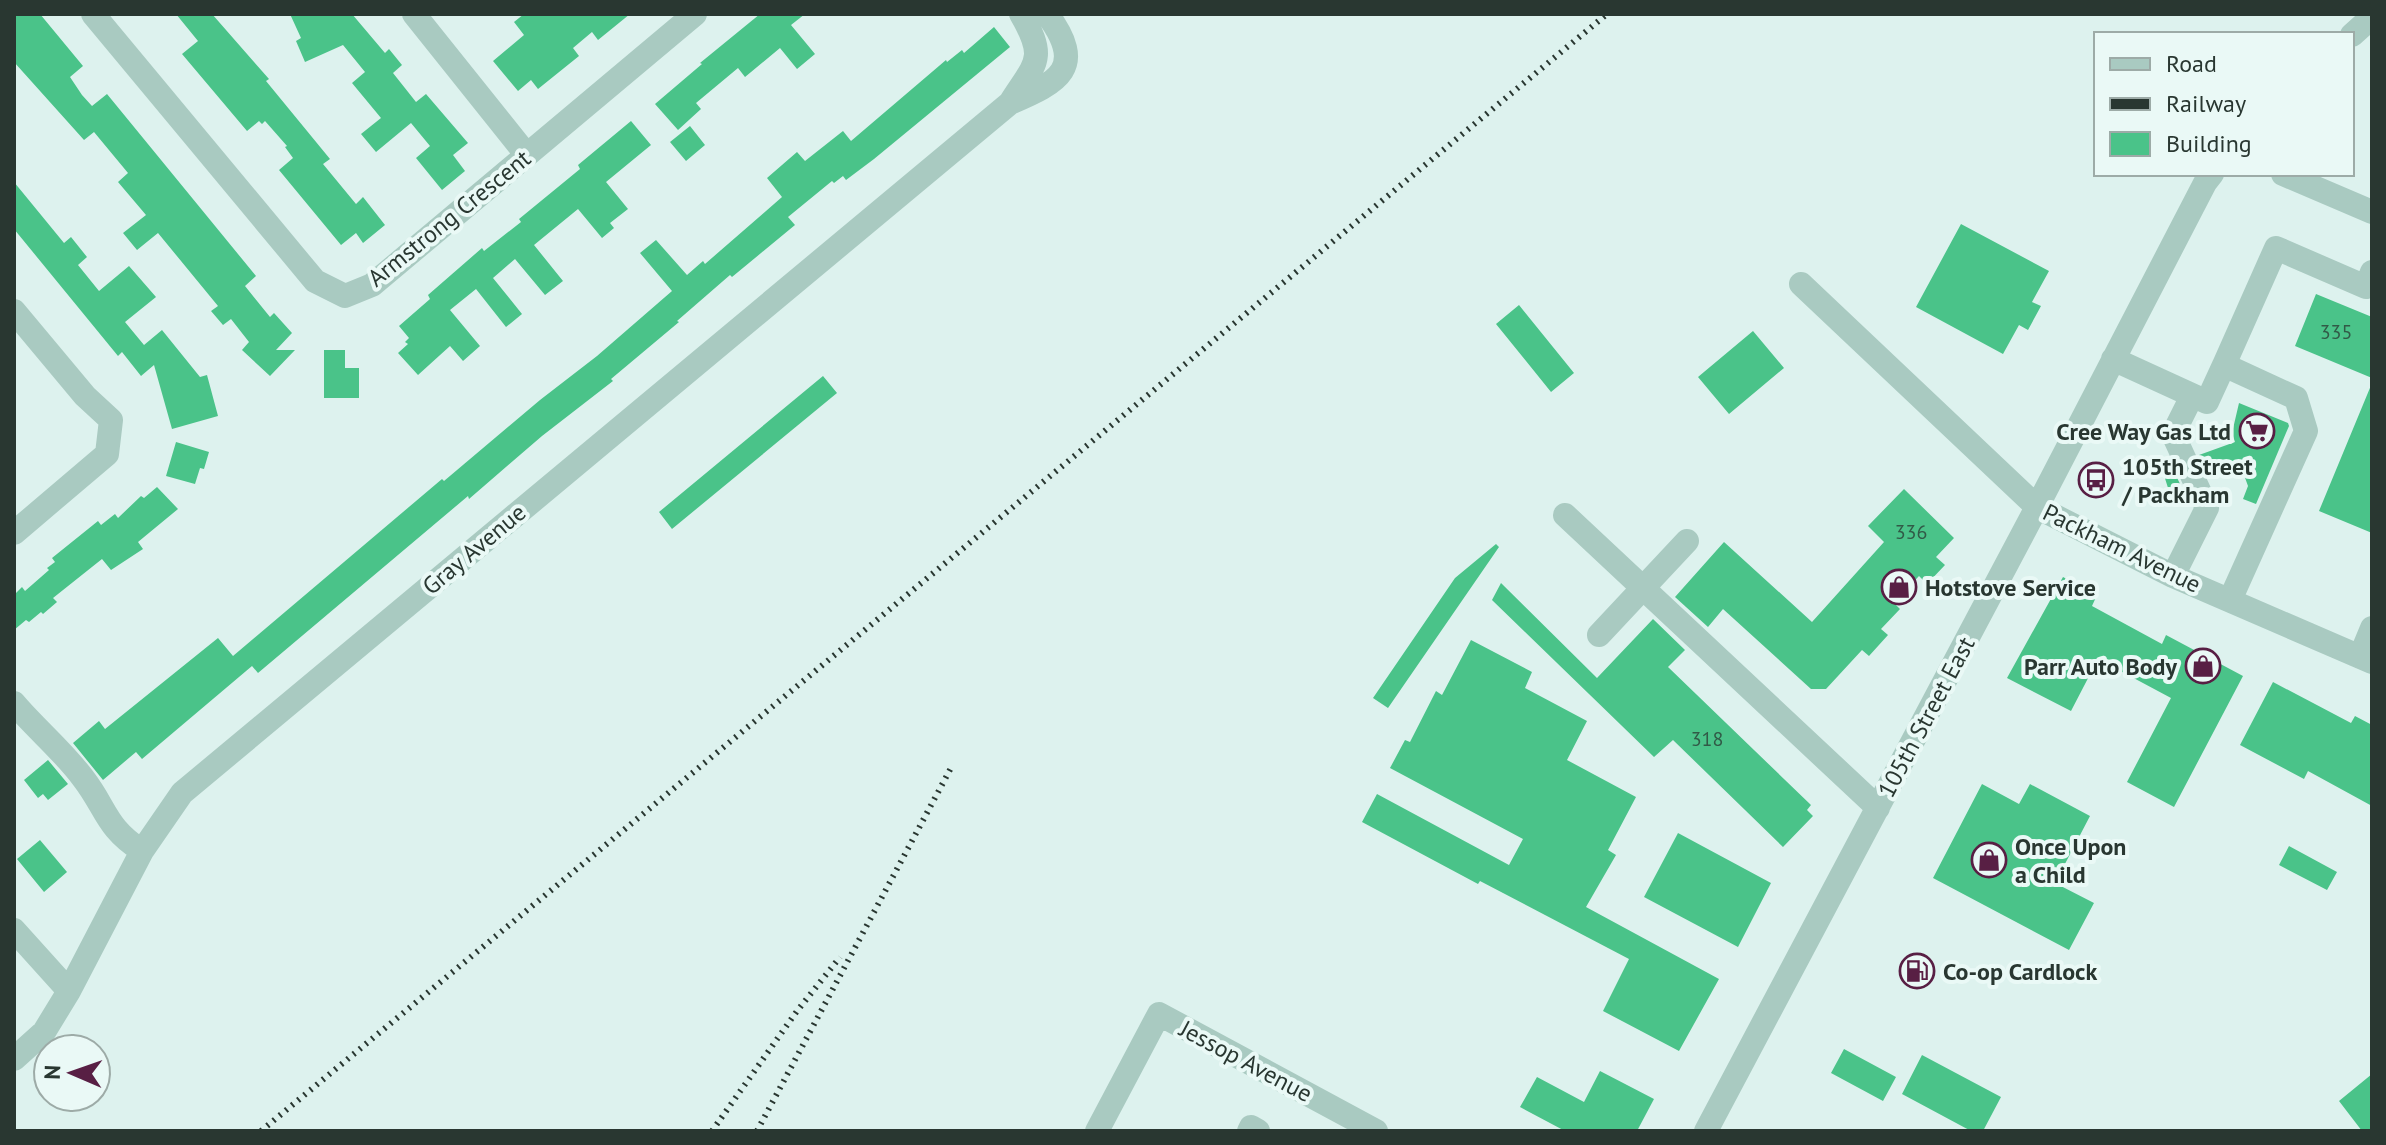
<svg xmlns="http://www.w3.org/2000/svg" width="2386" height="1145" font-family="'PT Sans',sans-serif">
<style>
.building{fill:#4ac389}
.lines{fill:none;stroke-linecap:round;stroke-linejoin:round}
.minor{stroke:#a9cac1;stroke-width:24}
.rail{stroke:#293731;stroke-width:6;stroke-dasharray:2 6;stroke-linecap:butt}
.labels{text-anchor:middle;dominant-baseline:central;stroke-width:8;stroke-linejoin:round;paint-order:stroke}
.number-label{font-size:20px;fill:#315a47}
.street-label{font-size:24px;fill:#293731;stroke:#eaf9f6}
.poi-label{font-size:24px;font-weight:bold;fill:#293731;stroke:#eaf9f6;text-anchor:start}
</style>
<rect width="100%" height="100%" fill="#ddf2ee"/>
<path class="building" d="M14 14H40L83 66 70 77 82 95 92 106 107 94 256 276 245 286 270 317 274 313 292 333 276 350H295L270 376 242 350 249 342 231 319 223 325 211 311 218 306 158 233 137 250 123 233 146 215 118 182 128 173 94 132 84 140 14 62Z
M176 14H212L269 79 266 81 330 159 323 164 356 204 363 197 385 225 363 243 356 233 341 245 279 170 293 158 285 147 287 146 265 121 262 124 259 121 247 131 182 54 198 41Z
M290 14H352L385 53 389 49 402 65 393 73 416 102 426 94 468 143 453 155 465 171 442 190 416 158 430 146 411 123 376 152 361 134 381 118 352 83 365 72 343 45 305 62 296 41 301 38Z
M524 14H630L598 40 592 32 573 48 579 56 538 89 531 80 518 91 493 61 524 35 514 22Z
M760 14H805L791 25 815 54 797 69 780 48 745 77 738 68 696 103 701 109 678 130 655 104 702 64 700 63Z
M994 27 1010 47 874 159 846 180 843 176 834 183 832 181 788 217 795 225 732 277 730 275 677 321 679 322 611 379 613 381 542 436 469 499 468 496 258 673 252 666 142 759 136 752 103 780 73 743 99 721 105 729 218 638 233 656 442 479 444 481 540 400 597 356 672 291 640 253 656 240 687 275 703 261 705 264 782 197 767 178 797 152 805 161 843 131 851 141 946 60 947 62 962 50 964 53Z
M631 121 651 145 606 182 628 209 610 223 614 228 602 238 578 209 534 245 563 281 545 295 515 259 493 278 522 314 506 327 476 289 450 310 480 346 463 361 450 346 418 375 398 353 408 344 405 342 409 338 399 326 430 299 428 295 482 248 484 251 521 222 519 219 580 169 578 165Z
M690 126 705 145 686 161 670 142Z
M14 182 64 243 71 237 87 257 78 265 99 291 129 266 156 297 125 322 144 345 162 330 200 377 207 375 218 416 172 429 154 365 141 376 122 352 118 356 14 229Z
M1961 224 2049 271 2032 302 2041 306 2028 330 2019 325 2003 354 1916 307Z
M2316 294 2372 317V378L2295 346Z
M1519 305 1574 373 1551 392 1496 324Z
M1753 331 1784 368 1729 414 1698 377Z
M324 350H345V368H359V398H324Z
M823 376 837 393 672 529 659 512Z
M2372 383V533L2319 511Z
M2239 403 2288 423 2289 426 2256 504 2243 499 2248 486 2240 464 2209 476 2199 455 2235 442 2232 433Z
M176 442 209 452 204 469 200 468 195 484 166 476Z
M2171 465 2181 486 2169 491 2162 469Z
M157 487 178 509 138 542 143 549 111 570 102 559 53 598 57 602 43 614 41 612 29 622 26 620 14 630V595L22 587 25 591 49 570 47 568 55 562 52 558 98 521 101 525 115 514 118 518 141 496 144 498Z
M1904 489 1954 538 1936 557 1945 565 1927 584 1919 576 1894 603 1900 609 1881 629 1888 635 1869 656 1862 650 1826 689H1811L1723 609 1708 627 1675 597 1724 542 1812 622 1884 542 1868 526Z
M1496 544 1499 547 1388 708 1373 698 1455 578Z
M2063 577 2097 595 2092 606 2162 644 2166 635 2243 676 2174 807 2127 782 2171 698 2098 659 2071 711 2007 678Z
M1501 583 1597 678 1653 619 1685 650 1668 667 1811 805 1807 810 1813 816 1783 847 1673 740 1654 757 1492 600Z
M1471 640 1532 672 1525 688 1587 721 1567 760 1636 797 1608 850 1616 855 1586 907 1719 979 1679 1051 1603 1011 1629 959 1480 881 1478 884 1362 822 1377 794 1509 865 1523 839 1390 768 1405 740 1410 742 1436 691 1442 695Z
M2273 682 2351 723 2355 716 2372 725V806L2308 771 2304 779 2240 745Z
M48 760 68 784 48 800 43 794 38 798 24 780Z
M1982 784 2019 804 2030 784 2090 816 2055 883 2094 903 2069 950 1933 878Z
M1678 833 1771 883 1738 947 1644 897Z
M40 840 67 872 44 892 17 859Z
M2289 846 2337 872 2327 890 2279 865Z
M1844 1049 1896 1077 1883 1101 1831 1073Z
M1922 1055 2001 1097 1983 1131H1971L1902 1094Z
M1600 1071 1654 1099 1637 1131H1565L1520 1107 1537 1077 1584 1102Z
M2372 1074V1131H2362L2339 1101Z"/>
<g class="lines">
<path class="minor" d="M93 14 315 281 345 296 372 285 695 14
M414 14 526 154
M2352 35 2372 17
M1010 103C1059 82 1087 68 1047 14
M2283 174 2372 212
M1801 284 2037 507 2173 576 2372 662
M14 311 85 396 111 420 107 454 14 533
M2113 359 2207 402 2224 365
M1565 515 1878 808
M2173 576 2207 508 2173 434 2192 396
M2230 600 2306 431 2296 398 2224 365 2276 248 2366 287 2372 272
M1599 635 1687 541
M2360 657 2372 628
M14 703C36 729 63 751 83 778 107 809 105 827 142 851
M14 930 69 991
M14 1059 44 1032 69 991 142 851 182 793 1010 103C1035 63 1048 60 1021 14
M1097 1131 1159 1014 1376 1131
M1249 1131 1251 1127 1258 1131
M1706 1131 2037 507 2205 183 2212 174"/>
<path class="rail" d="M261 1131 1607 14
M712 1131 797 1011 840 957
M757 1131 952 766"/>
</g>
<defs>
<g id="supermarket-ring" transform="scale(1.8)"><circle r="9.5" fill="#eaf9f6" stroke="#581f44" stroke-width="1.5"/><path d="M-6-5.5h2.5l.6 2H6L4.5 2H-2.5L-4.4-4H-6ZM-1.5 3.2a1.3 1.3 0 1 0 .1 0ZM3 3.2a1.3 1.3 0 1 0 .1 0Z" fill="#581f44"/></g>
<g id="bus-ring" transform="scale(1.8)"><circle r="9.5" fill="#eaf9f6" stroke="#581f44" stroke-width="1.5"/><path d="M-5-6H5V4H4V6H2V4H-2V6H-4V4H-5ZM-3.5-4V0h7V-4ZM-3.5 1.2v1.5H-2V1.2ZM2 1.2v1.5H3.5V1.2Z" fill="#581f44"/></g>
<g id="shop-ring" transform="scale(1.8)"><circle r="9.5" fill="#eaf9f6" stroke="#581f44" stroke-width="1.5"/><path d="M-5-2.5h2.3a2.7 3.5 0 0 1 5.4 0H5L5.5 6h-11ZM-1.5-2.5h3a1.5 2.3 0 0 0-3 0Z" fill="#581f44"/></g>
<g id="fuel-ring" transform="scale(1.8)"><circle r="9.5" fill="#eaf9f6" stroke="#581f44" stroke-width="1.5"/><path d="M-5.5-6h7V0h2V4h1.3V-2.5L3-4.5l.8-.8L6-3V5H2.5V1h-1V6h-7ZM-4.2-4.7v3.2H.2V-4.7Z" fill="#581f44"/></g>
</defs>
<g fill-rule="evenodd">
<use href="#supermarket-ring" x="2257" y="431"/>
<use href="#bus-ring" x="2096" y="480"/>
<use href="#shop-ring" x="1899" y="587"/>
<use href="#shop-ring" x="2203" y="666"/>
<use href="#shop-ring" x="1989" y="860"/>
<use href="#fuel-ring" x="1917" y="971"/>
</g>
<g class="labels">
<g class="number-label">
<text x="2336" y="332">335</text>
<text x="1911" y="532">336</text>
<text x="1707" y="739">318</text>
</g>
<g class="street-label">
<text transform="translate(449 218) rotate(-39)">Armstrong Crescent</text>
<text transform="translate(2122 548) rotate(26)">Packham Avenue</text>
<text transform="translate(474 549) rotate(-40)">Gray Avenue</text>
<text transform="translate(1926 717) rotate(-62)">105th Street East</text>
<text transform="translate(1246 1061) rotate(28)">Jessop Avenue</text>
</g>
<g class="poi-label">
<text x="2231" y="431" text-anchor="end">Cree Way Gas Ltd</text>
<text x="2122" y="466">105th Street<tspan x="2122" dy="28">/ Packham</tspan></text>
<text x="1925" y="587">Hotstove Service</text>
<text x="2177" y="666" text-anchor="end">Parr Auto Body</text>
<text x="2015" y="846">Once Upon<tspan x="2015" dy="28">a Child</tspan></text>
<text x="1943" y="971">Co-op Cardlock</text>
</g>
</g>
<rect width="2386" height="1145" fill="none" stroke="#293731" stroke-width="32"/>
<rect x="2094" y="32" width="260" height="144" fill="#eaf9f6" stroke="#9daba7" stroke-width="2"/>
<rect x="2110" y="58" width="40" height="12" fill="#a9cac1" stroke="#9daba7" stroke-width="2"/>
<text x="2166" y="72" font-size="24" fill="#293731">Road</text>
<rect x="2110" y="98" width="40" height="12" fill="#293731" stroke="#9daba7" stroke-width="2"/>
<text x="2166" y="112" font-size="24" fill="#293731">Railway</text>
<rect x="2110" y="132" width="40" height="24" fill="#4ac389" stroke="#9daba7" stroke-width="2"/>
<text x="2166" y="152" font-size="24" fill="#293731">Building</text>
<g transform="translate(72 1073) rotate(272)"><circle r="38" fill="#eaf9f6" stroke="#9daba7" stroke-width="2"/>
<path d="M0-6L14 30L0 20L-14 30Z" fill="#581f44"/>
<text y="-12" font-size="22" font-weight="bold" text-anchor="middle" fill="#293731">N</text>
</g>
</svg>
